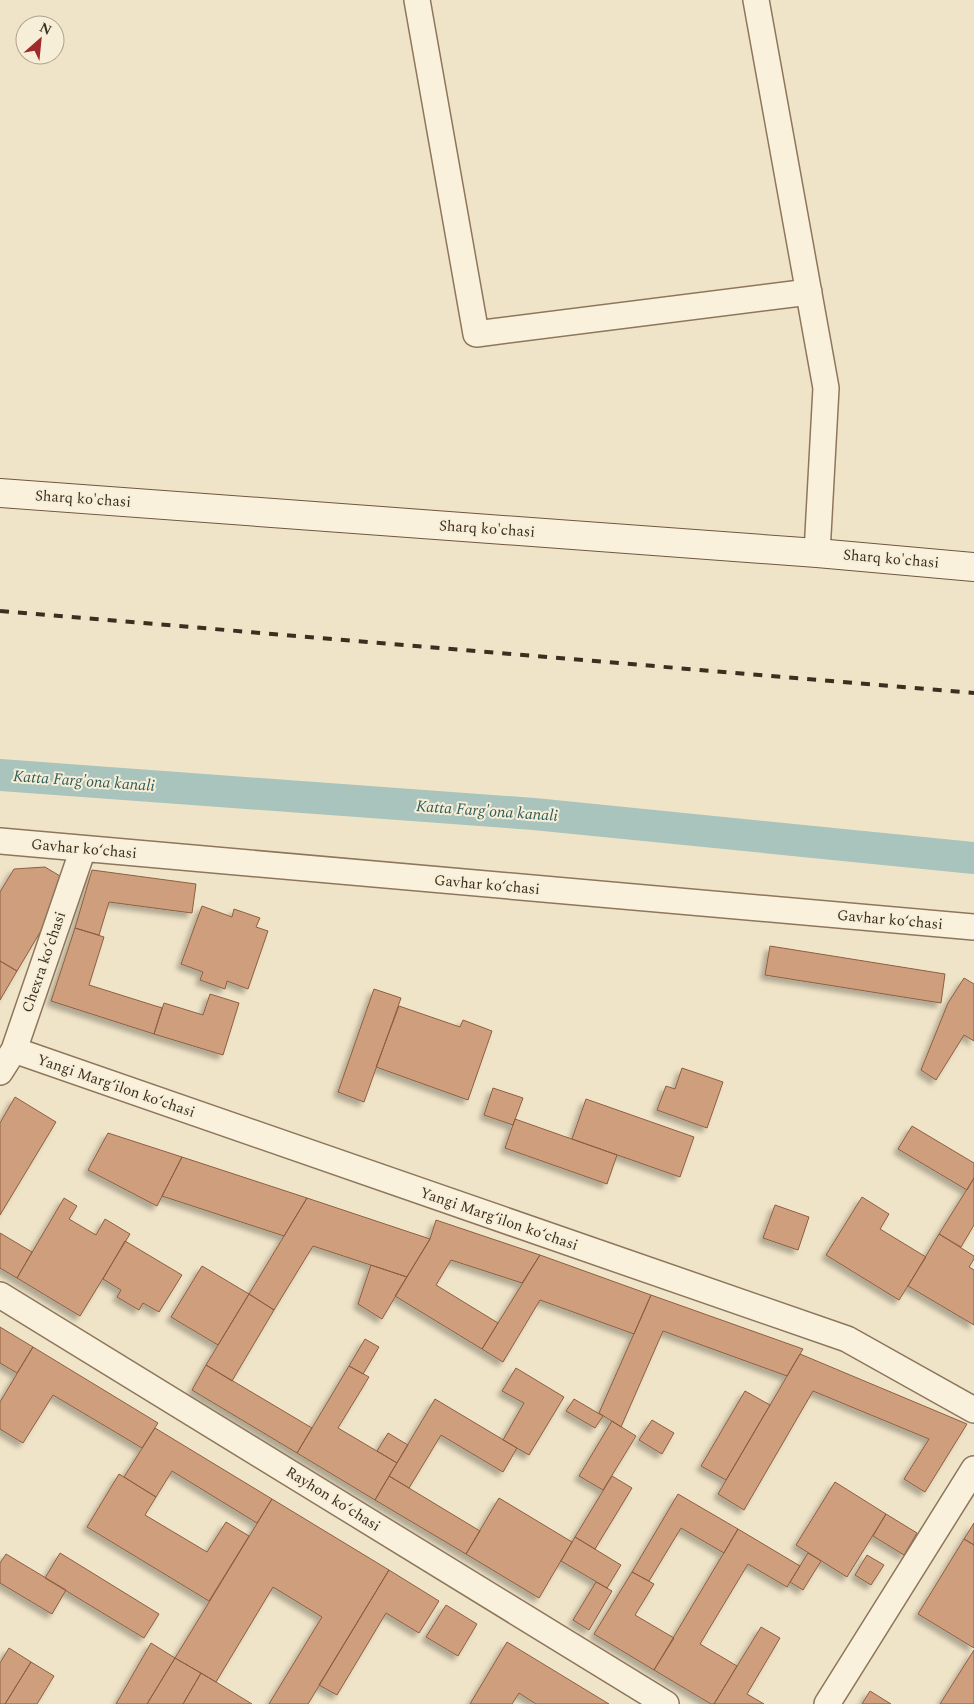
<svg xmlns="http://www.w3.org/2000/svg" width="974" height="1704" font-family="Spectral,serif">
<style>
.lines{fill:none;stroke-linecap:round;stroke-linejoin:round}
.canal{stroke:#a9c4bc;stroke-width:32}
.building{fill:#cf9f7d;stroke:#8d5f41;filter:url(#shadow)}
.street-casing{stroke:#8d765c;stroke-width:28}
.secondary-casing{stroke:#6f573f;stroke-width:30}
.street{stroke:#faf1dc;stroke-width:25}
.secondary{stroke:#faf1dc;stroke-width:28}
.rail{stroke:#3d2e20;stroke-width:4;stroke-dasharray:9 9;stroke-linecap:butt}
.labels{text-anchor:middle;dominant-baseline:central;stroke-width:4;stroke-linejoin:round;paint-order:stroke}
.street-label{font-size:15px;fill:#3d2e20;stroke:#f7eed8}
.water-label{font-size:16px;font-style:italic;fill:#2f5d5a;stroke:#f7eed8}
</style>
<defs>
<filter id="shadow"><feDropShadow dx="-4.5" dy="4.5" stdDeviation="2.5" flood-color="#0004"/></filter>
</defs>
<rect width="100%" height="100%" fill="#f0e4c8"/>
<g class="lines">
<path class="canal" d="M0 775 534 814 974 858"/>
</g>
<path class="building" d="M45 867 70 882 17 971 0 961V892L14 869Z
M92 870 196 884 192 913 109 902 99 935 75 928Z
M202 906 232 917 234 909 260 918 256 927 268 931 248 989 227 981 225 989 200 980 203 972 181 964Z
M75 928 104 937 89 985 162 1008 154 1034 51 1001Z
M770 946 945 974 941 1003 765 975Z
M0 961 17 971 0 1000Z
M964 978 974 984V1041L964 1035 936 1080 921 1070 948 1003Z
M374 989 401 998 364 1102 338 1092Z
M210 994 239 1003 223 1055 154 1034 164 1003 203 1015Z
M399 1006 460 1027 463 1020 492 1031 468 1100 376 1067Z
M682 1068 723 1082 707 1128 657 1110 666 1086 675 1089Z
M493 1088 523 1098 513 1125 484 1115Z
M15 1097 56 1122 0 1215V1123Z
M586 1099 694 1137 680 1177 572 1139Z
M515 1119 617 1155 607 1184 505 1148Z
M912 1126 974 1163V1178L967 1190 898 1149Z
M108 1133 182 1157 157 1206 88 1170Z
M182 1157 307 1198 284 1236 162 1196Z
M974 1178V1225L961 1247 939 1234Z
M862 1197 889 1214 880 1229 926 1257 899 1300 826 1255Z
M64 1198 77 1206 69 1219 96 1235 105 1219 130 1234 80 1316 17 1278Z
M307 1198 430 1239 407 1277 313 1246 274 1310 249 1294Z
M775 1205 809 1217 798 1250 763 1238Z
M436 1220 540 1255 522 1283 451 1260 436 1285 498 1323 482 1349 395 1296 430 1239Z
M0 1233 32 1252 17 1278 0 1268Z
M939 1234 974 1256V1259L969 1267 974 1270V1325L908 1286Z
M125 1241 182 1275 159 1312 143 1303 139 1310 117 1297 121 1290 103 1279Z
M540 1255 651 1295 634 1334 540 1300 503 1362 482 1349Z
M371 1265 407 1277 382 1319 358 1304Z
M202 1266 249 1294 218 1345 171 1317Z
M249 1294 274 1310 232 1381 206 1365Z
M651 1295 803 1349 787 1376 663 1331 621 1427 599 1413Z
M0 1327 33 1347 17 1373 0 1363Z
M365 1339 379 1347 363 1374 349 1366Z
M33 1347 158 1423 142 1448 53 1395 23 1443 0 1429V1402Z
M800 1354 967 1424 925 1492 904 1479 929 1439 813 1391 744 1510 718 1494Z
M206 1365 312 1428 297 1453 192 1390Z
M349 1366 369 1377 338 1428 397 1463 375 1500 297 1453Z
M516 1368 564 1397 529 1455 503 1440 524 1403 502 1391Z
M745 1391 770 1405 726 1480 701 1466Z
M435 1399 517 1448 503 1472 441 1435 409 1488 389 1476Z
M574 1399 603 1416 595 1428 566 1411Z
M652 1420 674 1433 662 1454 639 1440Z
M612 1421 636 1436 603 1490 579 1476Z
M155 1428 272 1499 257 1523 172 1471 156 1497 124 1477Z
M388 1433 408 1445 397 1463 377 1451Z
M119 1474 156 1497 145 1515 207 1552 226 1522 249 1536 209 1601 87 1527Z
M389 1476 480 1531 466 1554 375 1500Z
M612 1476 632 1488 595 1549 575 1537Z
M835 1482 886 1514 847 1577 796 1545Z
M678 1494 738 1529 724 1553 681 1528 649 1581 632 1572Z
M499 1498 572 1542 539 1598 466 1554Z
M272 1499 389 1570 308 1704H269L322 1617 273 1587 216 1682 175 1658Z
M886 1514 917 1533 904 1555 873 1536Z
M974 1523V1545L964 1539Z
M738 1529 800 1566 787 1587 748 1564 700 1644 737 1666 714 1704H711L654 1670Z
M575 1537 621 1565 607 1588 561 1561Z
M964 1539 974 1545V1648L918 1614Z
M60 1553 159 1614 144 1638 45 1578Z
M808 1553 821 1561 803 1590 790 1582Z
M6 1554 66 1590 52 1614 0 1583V1563Z
M867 1555 884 1565 871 1585 855 1575Z
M389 1570 439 1601 419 1633 386 1613 337 1695 319 1685Z
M632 1572 654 1584 635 1615 674 1638 654 1670 594 1634Z
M596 1582 612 1591 589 1630 573 1620Z
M446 1605 477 1624 458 1656 426 1637Z
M761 1627 780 1638 747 1694 764 1704H714Z
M507 1642 609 1704H536L519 1693 512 1704H470Z
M151 1643 175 1658 147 1704H116Z
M9 1648 31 1662 5 1704H0V1663Z
M974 1650V1704H940Z
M175 1658 201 1673 183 1704H147Z
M31 1662 54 1676 37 1704H5Z
M201 1673 216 1682 252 1704H183Z
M870 1691 891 1704H862Z"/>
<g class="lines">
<g class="street-casing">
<path id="street" d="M417 0 476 334 809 292
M756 0 826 388 817 553
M0 841 974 927
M14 1050 847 1339 974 1410
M0 1072 14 1050 83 849
M0 1295 666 1704
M827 1704 974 1469"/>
</g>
<g class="secondary-casing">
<path id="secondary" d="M0 493 817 553 974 567"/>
</g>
<use href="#street" class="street"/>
<use href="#secondary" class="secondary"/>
<path class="rail" d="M0 611 974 693"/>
</g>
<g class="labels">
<g class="street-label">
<text transform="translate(83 499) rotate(4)">Sharq ko'chasi</text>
<text transform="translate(487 529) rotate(4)">Sharq ko'chasi</text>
<text transform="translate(891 559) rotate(5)">Sharq ko'chasi</text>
<text transform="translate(84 849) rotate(5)">Gavhar koʻchasi</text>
<text transform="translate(487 885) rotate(5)">Gavhar koʻchasi</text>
<text transform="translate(890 920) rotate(5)">Gavhar koʻchasi</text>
<text transform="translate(44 962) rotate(-71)">Chexra koʻchasi</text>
<text transform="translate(116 1086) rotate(19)">Yangi Margʻilon koʻchasi</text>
<text transform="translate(499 1219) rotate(19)">Yangi Margʻilon koʻchasi</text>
<text transform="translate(333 1499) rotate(32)">Rayhon koʻchasi</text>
</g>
<g class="water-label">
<text transform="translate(84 781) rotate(4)">Katta Farg'ona kanali</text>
<text transform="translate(487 811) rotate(4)">Katta Farg'ona kanali</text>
</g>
</g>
<g transform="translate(40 40) rotate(27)"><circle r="24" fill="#f7eed8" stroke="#ada18e"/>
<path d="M0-4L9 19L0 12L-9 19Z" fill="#9e2a2b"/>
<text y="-8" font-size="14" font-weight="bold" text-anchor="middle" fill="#3d2e20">N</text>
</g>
</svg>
